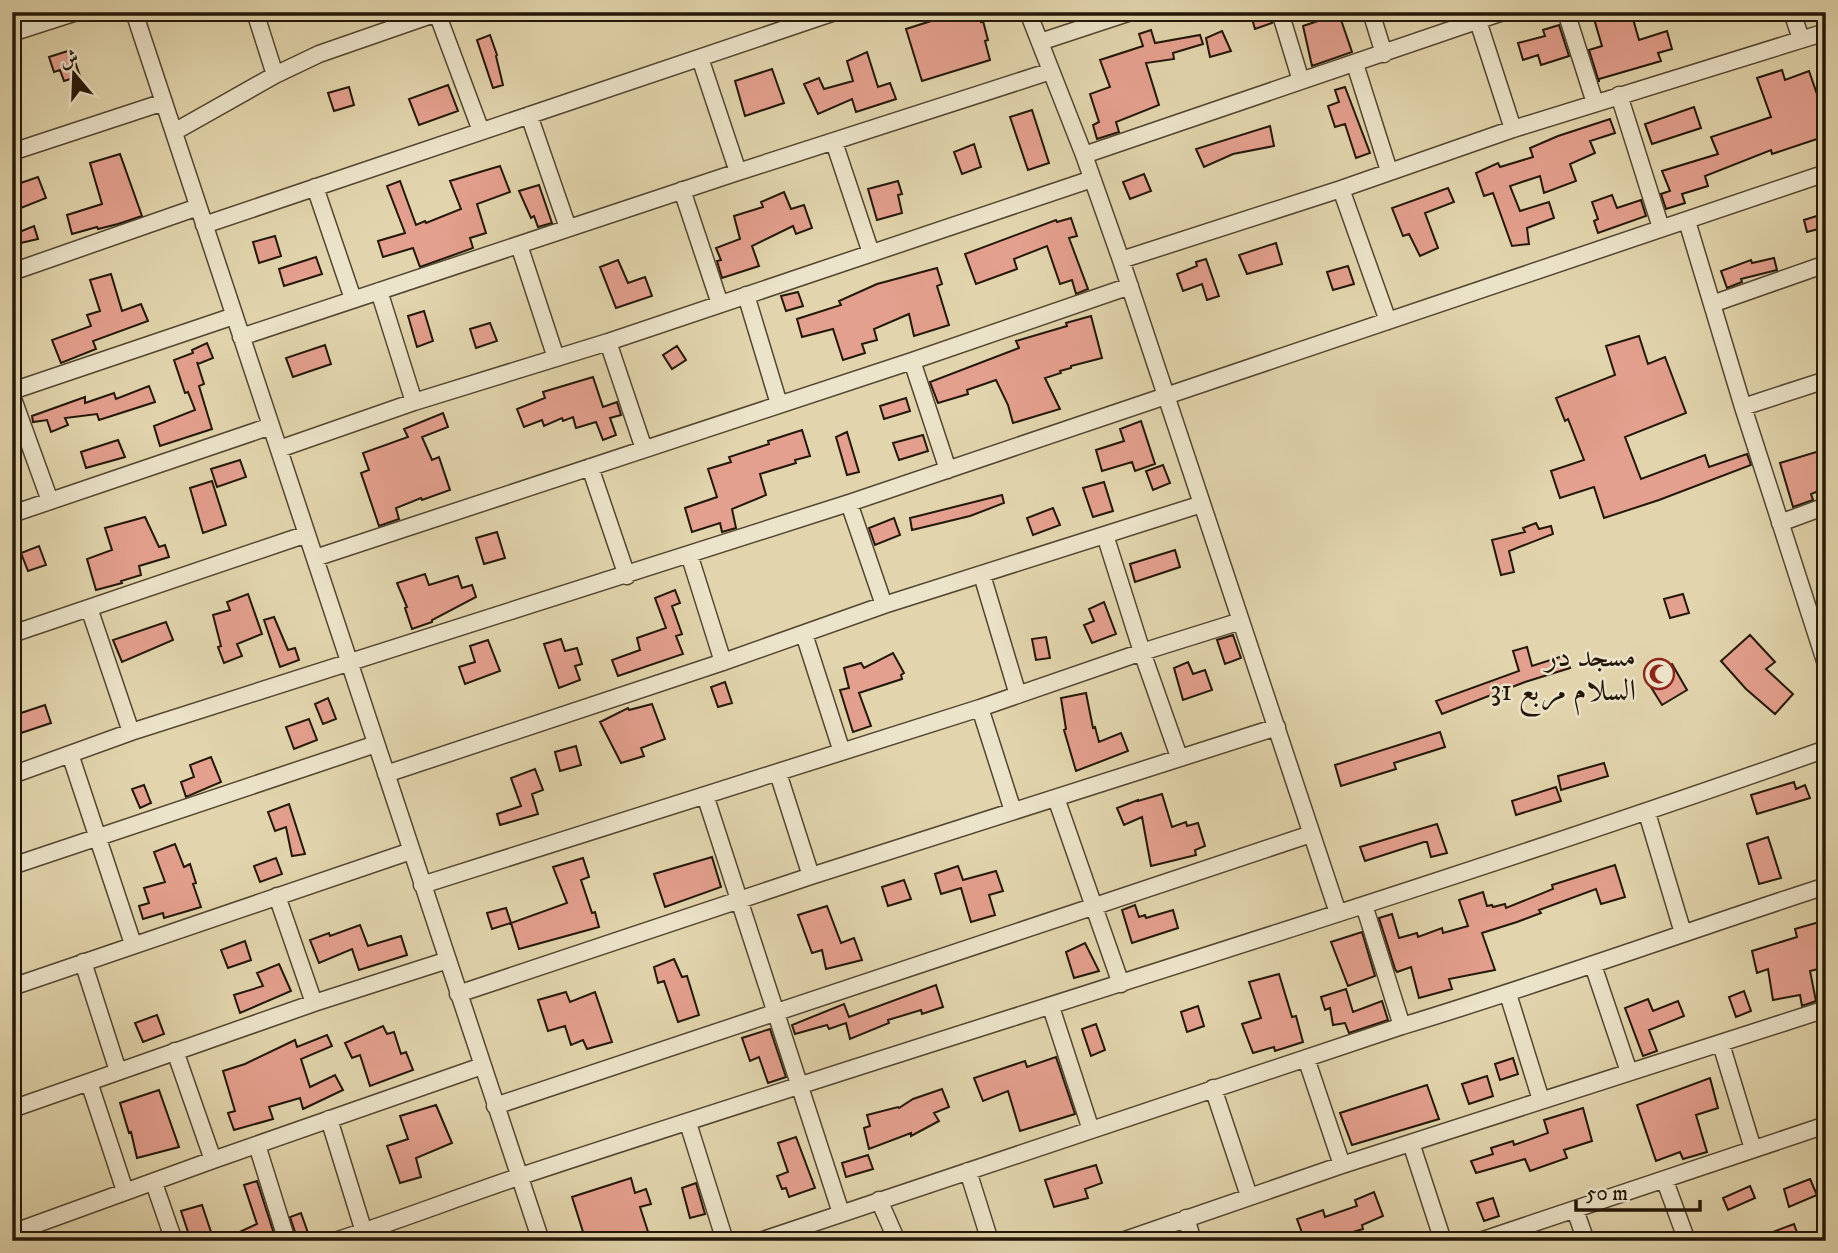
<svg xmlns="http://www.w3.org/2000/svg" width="1838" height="1253" font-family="'IM FELL DW Pica',Amiri,serif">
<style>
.building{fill:#e4a08e;stroke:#231707;stroke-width:2}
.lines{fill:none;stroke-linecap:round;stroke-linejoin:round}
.minor-casing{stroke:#534630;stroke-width:19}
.minor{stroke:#ece4ca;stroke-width:16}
.labels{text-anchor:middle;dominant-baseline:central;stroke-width:5;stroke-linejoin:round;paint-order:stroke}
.poi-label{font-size:30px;fill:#231707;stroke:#ece4ca;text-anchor:end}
</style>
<rect width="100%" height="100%" fill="#e2d5ad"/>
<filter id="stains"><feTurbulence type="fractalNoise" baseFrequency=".00286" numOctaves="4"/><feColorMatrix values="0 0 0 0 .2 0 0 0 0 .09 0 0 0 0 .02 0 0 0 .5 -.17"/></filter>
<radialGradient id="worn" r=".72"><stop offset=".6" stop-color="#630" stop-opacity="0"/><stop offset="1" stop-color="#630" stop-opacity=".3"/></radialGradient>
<path class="building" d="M949 12H978L981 22 983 21 988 40 985 41 990 60 922 81 906 29 950 15Z
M1250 12H1270L1272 23 1255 29Z
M1592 12H1631L1639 40 1667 31 1672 49 1658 53 1661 61 1599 79V82L1589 50 1602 46Z
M1339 14 1352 52 1312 66 1303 26Z
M1559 25 1569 56 1541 65 1538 55 1523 60 1518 43 1545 36 1543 30Z
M1151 30 1155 43 1200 35 1203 44 1173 53 1174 59 1146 63 1159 105 1116 122 1119 132 1097 139 1093 125 1099 122 1090 94 1110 87 1100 60 1143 46 1139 34Z
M1222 31 1231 51 1210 57 1206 38Z
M490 35 497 55 496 56 503 85 493 88 477 40Z
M71 50 80 76 64 81 60 70 54 72 49 57Z
M867 52 878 87 890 83 896 99 856 112 852 99 818 114 804 84 819 78 824 89 853 81 847 61Z
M772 69 784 103 745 116 735 81Z
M1782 70 1785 80 1809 71 1817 94 1826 91V136L1772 154 1771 150 1705 176 1708 186 1682 194 1685 203 1666 209 1661 194 1670 191 1662 171 1718 154 1711 137 1771 117 1757 78Z
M448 85 458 111 419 125 409 99Z
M349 87 354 105 334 111 328 93Z
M1345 87 1370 153 1356 158 1345 124 1335 127 1328 106 1339 102 1335 90Z
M1694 107 1701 128 1652 144 1645 124Z
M1032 110 1049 163 1028 170 1010 117Z
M1610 119 1615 133 1590 141 1595 153 1570 164 1576 181 1544 193 1540 176 1510 186 1520 211 1549 202 1554 218 1527 228 1529 244 1512 246 1493 193 1484 196 1476 173 1498 163 1500 167 1533 157 1530 148 1558 136Z
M1270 126 1274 146 1233 154 1204 167 1196 149Z
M974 144 981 167 962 174 954 152Z
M120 154 142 216 118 224 98 229 97 227 72 234 67 215 102 204 90 163Z
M500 166 510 192 477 204 486 233 470 238 473 248 420 267 413 248 383 257 378 241 405 233 387 186 400 181 416 225 425 221 426 223 461 209 450 181Z
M1144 174 1151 191 1130 199 1123 182Z
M38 177 46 198 21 208 19 202 12 204V186Z
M898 181 902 194 898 195 902 213 877 220 868 189Z
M539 185 552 223 538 227 534 216 531 218 519 191Z
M1448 188 1454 202 1425 213 1438 248 1420 256 1409 234 1403 236 1392 208Z
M784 192 791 209 804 205 812 228 796 234 793 226 752 246 759 266 722 278 717 261 721 260 716 248 740 239 734 216 763 207 761 202Z
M1612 195 1617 208 1641 200 1646 216 1598 233 1594 221 1598 219 1592 202Z
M1826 213V227L1807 232 1804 220Z
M1071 218 1077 236 1069 238 1088 289 1076 294 1072 280 1060 284 1047 246 1014 259 1017 269 976 284 965 254 1056 220 1057 222Z
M34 226 38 239 12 245V235Z
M275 236 281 256 259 263 253 242Z
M1276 243 1282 264 1247 274 1239 255Z
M316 257 322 274 284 286 279 269Z
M1774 258 1777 270 1741 279 1742 282 1727 288 1721 271 1751 260 1752 263Z
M1206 259 1219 296 1207 300 1202 284 1183 291 1177 274 1197 266 1196 262Z
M618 260 628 283 645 277 652 296 616 308 600 267Z
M1348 266 1354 284 1333 290 1327 272Z
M937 268 942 284 937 286 949 325 914 336 909 314 874 329 877 340 862 344 865 353 843 360 833 329 802 337 797 319 841 305 839 301 877 284Z
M111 274 122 311 141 304 148 321 93 341 96 349 61 363 52 340 91 326 87 315 100 311 90 280Z
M798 292 803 306 786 311 781 296Z
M424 311 433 341 417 347 408 316Z
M1091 316 1102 358 1071 366V368L1060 371 1061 373 1045 378 1060 409 1013 423 1008 405 996 380 967 390 968 394 938 403 930 382 1019 348 1016 341 1067 326 1066 323Z
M490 323 497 341 476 348 470 329Z
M1639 336 1648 364 1665 357 1686 413 1625 437 1641 479 1705 455 1709 467 1747 454 1751 465 1659 500 1604 518 1594 487 1560 498 1551 471 1584 460 1568 419 1565 421 1556 398 1615 375 1606 346Z
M207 343 213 358 198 364 197 362 204 384 199 386 212 429 160 446 154 426 195 410 188 392 185 393 174 360 193 353 192 350Z
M325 345 331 364 293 377 286 358Z
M677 346 686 360 672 369 663 355Z
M593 377 603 407 617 402 621 415 610 418 616 435 603 440 596 422 576 428 573 417 563 421 562 418 544 426 542 420 524 427 517 409 545 398 543 392Z
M149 386 155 402 99 420 97 414 65 418 68 425 51 432 47 420 33 422 32 416 85 397V403L114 393 116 399Z
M906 398 910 411 884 419 880 406Z
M443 413 448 427 422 437 432 460 439 457 450 490 422 500 421 498 396 508 399 519 379 526 361 473 369 470 363 453 408 437 404 429Z
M1141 421 1155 464 1135 471 1132 462 1102 471 1096 450 1124 441 1120 429Z
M802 430 810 456 795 460 796 463 760 474 766 495 732 509 736 528 722 532 720 523 692 532 685 508 717 497 708 469 731 462 729 457 769 444 768 441Z
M847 432 859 472 847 475 836 437Z
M923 435 928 451 899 460 893 443Z
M118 440 125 457 86 468 81 452Z
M1826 449V488L1811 494 1813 500 1793 507 1780 463Z
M240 460 246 477 217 487 211 469Z
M1163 465 1170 483 1153 490 1146 471Z
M212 481 226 525 203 533 190 488Z
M1104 482 1113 511 1093 517 1083 488Z
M1002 495 1004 503 970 516 912 530 910 518Z
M1053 508 1060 525 1033 535 1027 518Z
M145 517 159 547 165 545 169 557 139 566 141 575 121 581 122 583 96 590 87 559 112 550 105 528Z
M894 518 900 535 875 545 869 528Z
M1536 523 1539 529 1551 526 1553 534 1509 551 1514 572 1501 575 1492 540 1525 532 1523 528Z
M497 532 505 558 484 564 476 538Z
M39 546 46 565 28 571 21 553Z
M1175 550 1180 567 1135 582 1130 564Z
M425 574 429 585 458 576 462 588 472 585 476 597 432 620V622L412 629 405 608 407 607 397 583Z
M675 590 680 603 672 606 682 634 676 636 683 654 618 676 612 660 640 650 637 638 666 628 655 598Z
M248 594 262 634 237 644 242 656 224 663 218 647 221 646 213 615 230 610 227 602Z
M1683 594 1689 613 1670 618 1664 599Z
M1104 602 1116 634 1092 643 1084 625 1094 621 1089 609Z
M274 617 288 650 295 648 299 660 280 667 264 620Z
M166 622 173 640 122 662 113 640Z
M1233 635 1241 658 1225 664 1217 640Z
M1750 635 1775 662 1766 669 1793 694 1775 714 1746 689 1721 661Z
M1046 637 1050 658 1036 660 1032 639Z
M561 639 565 651 577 648 582 664 575 666 580 680 559 688 544 644Z
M488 640 500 671 465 684 459 667 475 662 470 646Z
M1527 647 1532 666 1566 655 1570 668 1525 682 1442 714 1436 701 1519 671 1513 651Z
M893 653 904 673 901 675 902 679 859 693 871 726 853 732 840 690 849 688 844 668 861 663 864 668Z
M1188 662 1193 674 1205 670 1212 690 1183 700 1174 668Z
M1672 664 1687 690 1662 705 1646 679Z
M725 682 732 703 718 707 711 687Z
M1086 693 1093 728 1095 727 1099 742 1121 733 1128 751 1076 771 1064 730 1066 729 1061 698Z
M328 698 336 719 323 724 315 704Z
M652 704 665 739 641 748 644 756 621 763 600 722 628 708 629 710Z
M45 705 51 723 18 734 12 716Z
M309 719 317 740 294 749 286 727Z
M1440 732 1445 747 1394 763 1396 769 1341 786 1335 765Z
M576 746 581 765 560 771 555 752Z
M211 757 221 782 186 797 181 782 194 777 190 765Z
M1604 763 1608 776 1561 790 1558 776Z
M535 769 543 790 532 794 538 814 500 825 497 814 521 806 511 778Z
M1794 782 1796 789 1805 785 1810 798 1757 814 1751 795Z
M144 785 151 803 140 808 132 789Z
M1556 787 1561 801 1516 815 1512 801Z
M1162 794 1172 827 1186 822 1187 826 1198 823 1205 846 1195 850 1196 855 1151 866 1142 817 1124 825 1117 808 1138 800V801Z
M289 804 305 854 292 856 286 827 275 831 268 812Z
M1437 824 1447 853 1431 857 1427 842H1424L1365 861 1360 847Z
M1768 837 1781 878 1759 884 1747 844Z
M175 844 184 867 190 864 196 883 193 884 201 907 164 918 163 913 143 919 139 906 149 903 144 888 165 882 154 852Z
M712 857 721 887 665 907 654 874Z
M276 858 282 874 260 882 254 866Z
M583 858 589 877 581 880 592 913 595 912 599 927 519 949 511 923 567 903 553 867Z
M1615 865 1625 897 1601 904 1596 889 1539 910 1541 913 1517 922 1482 933 1495 970 1449 979 1452 989 1419 998 1411 967 1397 972 1395 969 1379 918 1392 914 1399 938 1417 933 1418 937 1442 928 1443 933 1468 926 1459 900 1483 892 1487 906 1492 905 1493 907 1505 904 1506 908 1553 889 1552 885Z
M958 866 963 880 996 871 1003 891 989 895 995 915 971 922 961 888 941 894 935 874Z
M904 880 911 899 888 906 882 887Z
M1135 905 1139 917 1145 915 1146 918 1173 910 1178 928 1132 943 1122 910Z
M827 906 841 943 854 938 862 960 826 969 822 950 812 953 798 915Z
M506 908 511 923 492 929 487 913Z
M1826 920V967L1810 971 1816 1001 1802 1006 1800 995 1773 1000 1768 969 1757 973 1752 951 1797 937 1795 929Z
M360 925 368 946 401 936 407 955 359 970 352 949 319 963 310 940 329 933 330 936Z
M1362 932 1375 976 1348 986 1331 942Z
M245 941 251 960 228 968 221 950Z
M1085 943 1099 971 1074 978 1066 952Z
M674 959 682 977 687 976 699 1015 678 1022 664 981 658 983 654 967Z
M279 964 291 991 240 1013 234 995 263 986 257 973Z
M1279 974 1292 1017 1296 1016 1303 1042 1275 1051 1274 1047 1253 1053 1242 1024 1261 1018 1249 982Z
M936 985 943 1007 922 1014 921 1010 888 1020 889 1023 850 1039 846 1023 829 1029 827 1025 795 1034 792 1025 844 1004 849 1017Z
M1346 989 1353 1012 1382 1001 1388 1020 1349 1033 1345 1023 1333 1025 1330 1008 1325 1010 1321 997Z
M1744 991 1751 1011 1736 1017 1729 997Z
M566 992 570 1002 595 992 612 1042 587 1049 583 1040 571 1045 565 1026 548 1031 538 1000Z
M1648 999 1653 1011 1678 1001 1684 1016 1649 1030 1657 1051 1643 1056 1625 1008Z
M1198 1006 1204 1026 1187 1032 1181 1012Z
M157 1015 164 1034 143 1042 135 1023Z
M1096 1024 1105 1050 1091 1056 1082 1029Z
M383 1026 387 1034 394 1032 401 1054 406 1052 413 1070 370 1086 360 1055 352 1058 345 1043Z
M770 1029 786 1077 768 1083 759 1057 750 1061 742 1038Z
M327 1035 332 1046 301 1059 310 1087 335 1075 343 1090 303 1109 300 1098 269 1107 273 1119 234 1130 228 1113 235 1111 223 1071 245 1064 295 1040 297 1047Z
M1056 1057 1075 1114 1020 1131 1008 1091 983 1101 974 1078 1025 1061 1027 1067Z
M1513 1058 1518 1074 1500 1080 1495 1064Z
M1487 1076 1493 1096 1469 1104 1462 1084Z
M1710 1078 1718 1108 1696 1115 1707 1152 1683 1159 1680 1152 1656 1161 1637 1105Z
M1427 1085 1439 1119 1352 1145 1340 1113Z
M942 1089 949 1107 934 1113 939 1121 911 1136V1133L869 1149 864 1128 870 1126 867 1115 898 1107 899 1108 913 1099Z
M159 1090 179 1147 137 1158 131 1132 129 1133 120 1103Z
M436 1105 452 1143 416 1158 421 1177 400 1183 387 1146 408 1139 400 1116Z
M1583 1108 1592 1141 1564 1150 1567 1158 1530 1171 1525 1159 1476 1173 1471 1161 1493 1154 1491 1148 1513 1141 1514 1145 1548 1133 1544 1120Z
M796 1137 815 1188 789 1197 786 1188 782 1189 777 1176 788 1172 778 1143Z
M868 1155 873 1169 846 1177 842 1163Z
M1096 1165 1102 1183 1085 1189 1088 1198 1054 1207 1045 1180Z
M631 1178 635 1193 646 1189 651 1204 640 1207 651 1241H590L588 1234 584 1235 572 1197Z
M1810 1179 1817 1195 1789 1207 1784 1189Z
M257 1181 276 1240 220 1241 257 1224 244 1185Z
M696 1183 705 1214 690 1218 682 1188Z
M1750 1186 1755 1198 1728 1210 1723 1198Z
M1374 1192 1383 1216 1362 1225 1363 1229 1333 1238 1334 1241H1305L1297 1219 1323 1210 1325 1217 1357 1206 1355 1200Z
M1493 1198 1499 1216 1484 1221 1477 1203Z
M202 1205 214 1241H191L181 1211Z
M301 1213 308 1233 297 1238 290 1217Z
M1794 1224 1800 1241H1754V1239Z"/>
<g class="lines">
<g class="minor-casing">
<path id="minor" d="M134 12 541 1241
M255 12 275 75
M1028 12 1084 155 1121 260 1338 913
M1280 12 1301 81
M1371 12 1384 54
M1566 12 1595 103
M1792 12 1801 39
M437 13 481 131
M1478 21 1513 129
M12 33 77 12
M1040 42 1131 12
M700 58 738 172
M1355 64 1389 171
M1619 95 1661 228
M529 115 568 228
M174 132 275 75 319 54 440 12
M834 142 871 253
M12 152 164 102
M1084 155 1503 12
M315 187 353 299
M1341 189 1388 321
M682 190 720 304
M1687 221 1743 407 1826 664
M204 225 835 12
M519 245 556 358
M1121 260 1341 189 1513 129 1826 32
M12 272 198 207
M379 291 414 402
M746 295 779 404
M1712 304 1826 264
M241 337 738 172 1051 71
M608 342 644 449
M912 361 948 470
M12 391 234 316
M12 396 50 501
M1743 407 1826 380
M279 449 414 402 608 342 1092 179
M590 467 627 576
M849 503 884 605
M12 514 271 426
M1780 523 1826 506
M1105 535 1142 652 1179 757
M689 554 723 662
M315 558 912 361 1130 286
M982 575 1018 695
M89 608 131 732
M12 634 307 534
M804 634 842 752
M980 708 1013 811
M70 754 133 944
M778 773 811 876
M386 774 723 662 884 605 1202 504
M12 775 131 732 849 503 1826 173
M705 795 841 1213
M1056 798 1121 984
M1647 813 1683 933
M12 866 376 744
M422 885 980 708 1142 652 1241 621
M277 896 314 1003
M1364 905 1402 1026
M83 962 118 1071
M1593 965 1629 1072
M12 987 411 851
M458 994 811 876 1277 727
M1508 994 1541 1100
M1051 1007 1091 1130
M1721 1044 1753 1149
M175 1051 213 1160
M1306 1058 1342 1165
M89 1082 125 1191
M1213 1088 1249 1196
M495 1106 1311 834
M12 1109 314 1003 448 960
M329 1119 364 1232
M688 1123 725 1241
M1411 1143 1443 1241
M257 1145 287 1241
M968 1171 990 1241
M1665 1181 1687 1241
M154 1183 174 1241
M879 1200 897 1241
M1575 1210 1586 1241
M1186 1218 1193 1241
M12 1233 213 1160 482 1066
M335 1241C397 1221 459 1197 521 1176 956 1032 1394 902 1826 749
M760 1241 1402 1026C1545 983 1684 932 1826 886
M1122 1241 1342 1165 1826 1009
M1480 1241 1826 1125"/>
</g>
<use href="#minor" class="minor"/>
</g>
<defs>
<g id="mosque-ring" transform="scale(1.575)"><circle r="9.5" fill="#ece4ca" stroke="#8f2418" stroke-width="1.5"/><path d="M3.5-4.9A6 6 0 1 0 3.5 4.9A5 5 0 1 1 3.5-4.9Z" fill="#8f2418"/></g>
</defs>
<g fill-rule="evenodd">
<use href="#mosque-ring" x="1659" y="674"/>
</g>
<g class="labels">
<g class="poi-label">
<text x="1636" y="657">مسجد در<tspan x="1636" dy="34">السلام مربع 31</tspan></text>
</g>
</g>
<rect width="1838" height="1253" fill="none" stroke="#e2d5ad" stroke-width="42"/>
<rect x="14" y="14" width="1810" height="1225" fill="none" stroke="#231707" stroke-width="3.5"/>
<rect x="21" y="21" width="1796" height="1211" fill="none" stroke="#231707" stroke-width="2"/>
<g transform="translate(74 74) rotate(341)" stroke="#ece4ca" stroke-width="5" paint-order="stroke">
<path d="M0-5L12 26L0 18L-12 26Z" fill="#231707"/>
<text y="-10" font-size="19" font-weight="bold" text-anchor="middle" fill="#231707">ش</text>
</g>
<path d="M1576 1200v10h124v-10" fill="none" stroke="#231707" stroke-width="3.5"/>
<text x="1586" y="1200" font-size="21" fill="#231707" stroke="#ece4ca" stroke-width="5" paint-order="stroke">50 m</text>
<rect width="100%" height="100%" filter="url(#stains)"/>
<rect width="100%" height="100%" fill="url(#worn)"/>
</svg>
